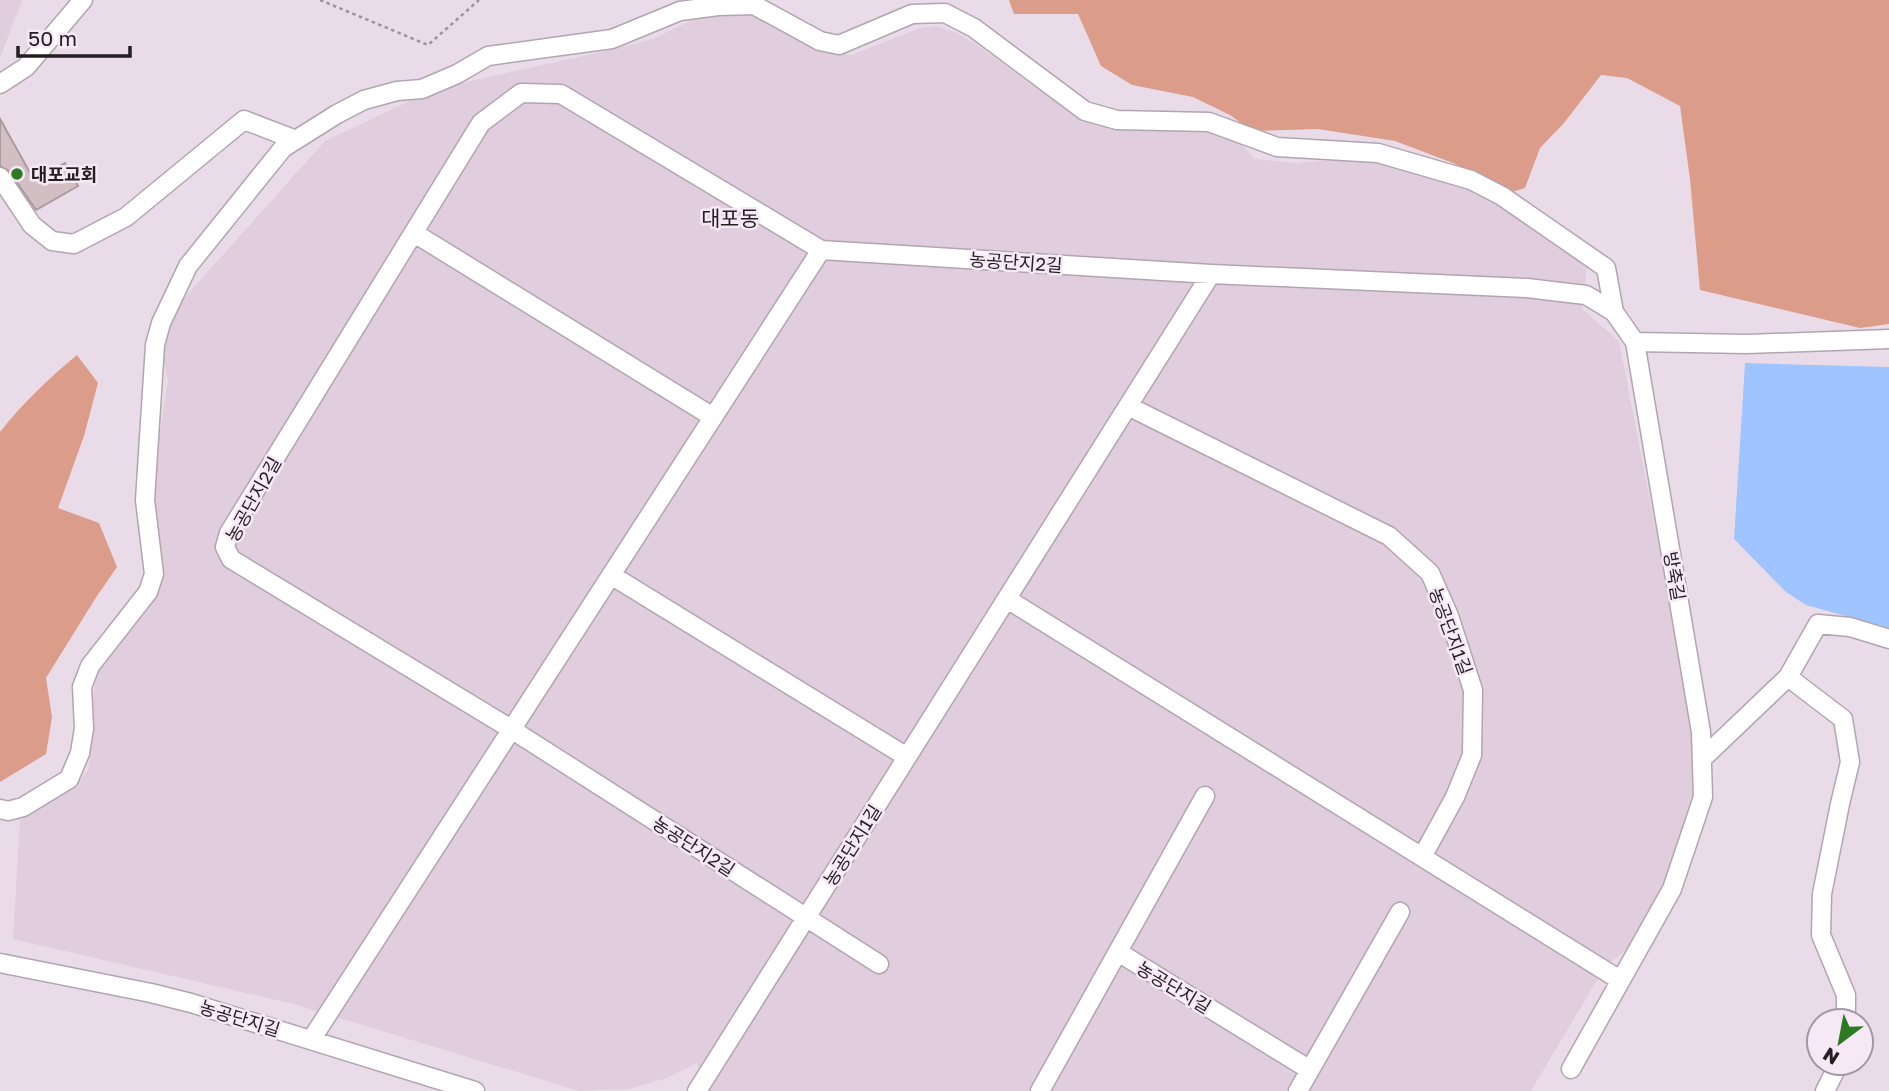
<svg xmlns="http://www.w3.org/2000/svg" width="1889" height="1091" font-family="'Golos Text','Noto Sans KR',sans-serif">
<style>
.built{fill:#e0cdde}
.green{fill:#db9d8a}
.water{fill:#a0c4ff}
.building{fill:#d1bfc3;stroke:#ab9a9d;stroke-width:2}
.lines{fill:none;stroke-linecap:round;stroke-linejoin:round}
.minor-casing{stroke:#b2a5b1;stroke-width:21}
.path{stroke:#9b929a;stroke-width:2.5;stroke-dasharray:3.5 3.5;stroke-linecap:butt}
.minor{stroke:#fff;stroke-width:18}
.poi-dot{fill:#2e7a22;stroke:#f6e9f5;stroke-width:2.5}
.labels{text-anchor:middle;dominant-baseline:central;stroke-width:5;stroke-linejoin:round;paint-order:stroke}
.poi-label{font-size:18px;font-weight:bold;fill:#221e22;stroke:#f6e9f5;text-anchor:start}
.street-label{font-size:18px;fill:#221e22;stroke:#f6e9f5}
.quarter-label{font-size:21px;fill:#221e22;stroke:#f6e9f5}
</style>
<rect width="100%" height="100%" fill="#e9dce8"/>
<path class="built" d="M0 0H22L0 58Z
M736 13 760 15 837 53 851 55 920 28 936 26 957 33 977 45 1062 106 1095 125 1124 129 1206 127 1236 138 1255 159 1296 163 1376 157 1470 187 1504 205 1587 267 1582 309 1619 341 1691 712 1697 794 1670 881 1629 948 1606 965 1531 1091H706L697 1063 667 1078 629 1089 579 1091 294 1004 13 939 20 820 80 780 88 770 94 728 93 696 97 674 150 607 161 587 149 503 168 380 159 343 186 296 325 141 435 89 614 49 653 39 698 17 714 14Z"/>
<path class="green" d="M1009 0H1889V324L1860 328 1700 290 1690 179 1680 106 1627 78 1601 75 1564 123 1540 148 1525 188 1512 192 1453 163 1395 141 1318 129 1252 131 1230 115 1193 97 1132 85 1101 66 1078 14H1014Z
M77 355 98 383 84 436 58 508 99 523 117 567 95 599 46 678 52 717 46 754 0 782V432C23 403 48 379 77 355Z"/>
<path class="water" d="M1745 363 1889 367V628L1806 605 1786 592 1734 539Z"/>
<path class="building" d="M0 119 34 180 65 163 78 186 36 210 9 171 0 166Z"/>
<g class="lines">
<g class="minor-casing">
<path id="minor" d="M0 84 26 67 83 0
M0 177 32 225 52 241 74 244 126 217 244 120 296 140
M414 233 713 417
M1635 342 1747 344 1889 339
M1128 406 1389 536 1430 573 1449 616 1473 690 1472 755 1455 797 1422 857
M611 575 907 757
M1007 599 1620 980
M1788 677 1818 624 1850 627 1889 639
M1702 759 1788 677 1843 719 1850 762 1840 804 1822 894 1821 935 1846 995V1021
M0 809 8 811 23 807 69 779 80 753 84 728 82 687 90 666 148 592 154 574 145 500 155 345 161 323 188 266 283 148 337 114 364 100 397 91 422 89 457 74 488 56 612 39 680 11 718 6 754 5 820 41 839 45 912 14 945 13 974 28 1085 111 1117 120 1209 122 1277 147 1378 153 1471 180 1502 196 1606 268 1614 312
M1118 952 1310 1070
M0 963 151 993 191 1003 475 1091
M879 964 511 729 231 559 225 547 229 533 481 123 521 93 561 94 821 250 1211 274 1527 288 1560 292 1586 295 1614 312 1635 342 1701 732 1703 797 1672 889 1571 1069
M311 1040 821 250
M697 1091 1211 274
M1040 1091 1205 796
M1298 1091 1400 912
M1825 1091 1839 1063"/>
</g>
<path class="path" d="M320 0 428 45 479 0"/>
<use href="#minor" class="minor"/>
</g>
<circle class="poi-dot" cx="17" cy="174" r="7"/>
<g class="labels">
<g class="poi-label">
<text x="31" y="174">대포교회</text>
</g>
<g class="street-label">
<text transform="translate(1016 262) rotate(4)">농공단지2길</text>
<text transform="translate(253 499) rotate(-61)">농공단지2길</text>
<text transform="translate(1675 576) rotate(80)">방축길</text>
<text transform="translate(1451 631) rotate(70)">농공단지1길</text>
<text transform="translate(852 845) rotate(-58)">농공단지1길</text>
<text transform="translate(694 846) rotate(33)">농공단지2길</text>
<text transform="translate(1174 987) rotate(31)">농공단지길</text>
<text transform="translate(240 1018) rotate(17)">농공단지길</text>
</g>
<g class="quarter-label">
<text x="730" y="218">대포동</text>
</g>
</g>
<g transform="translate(1840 1042) rotate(212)"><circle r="33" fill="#f6e9f5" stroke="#a198a1" stroke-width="2"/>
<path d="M0-5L12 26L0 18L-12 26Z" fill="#2e7a22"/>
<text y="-10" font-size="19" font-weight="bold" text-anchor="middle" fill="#221e22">N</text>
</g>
<path d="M18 46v10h112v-10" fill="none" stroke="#221e22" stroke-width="3.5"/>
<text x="28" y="46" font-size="21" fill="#221e22" stroke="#f6e9f5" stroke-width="5" paint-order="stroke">50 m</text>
</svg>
